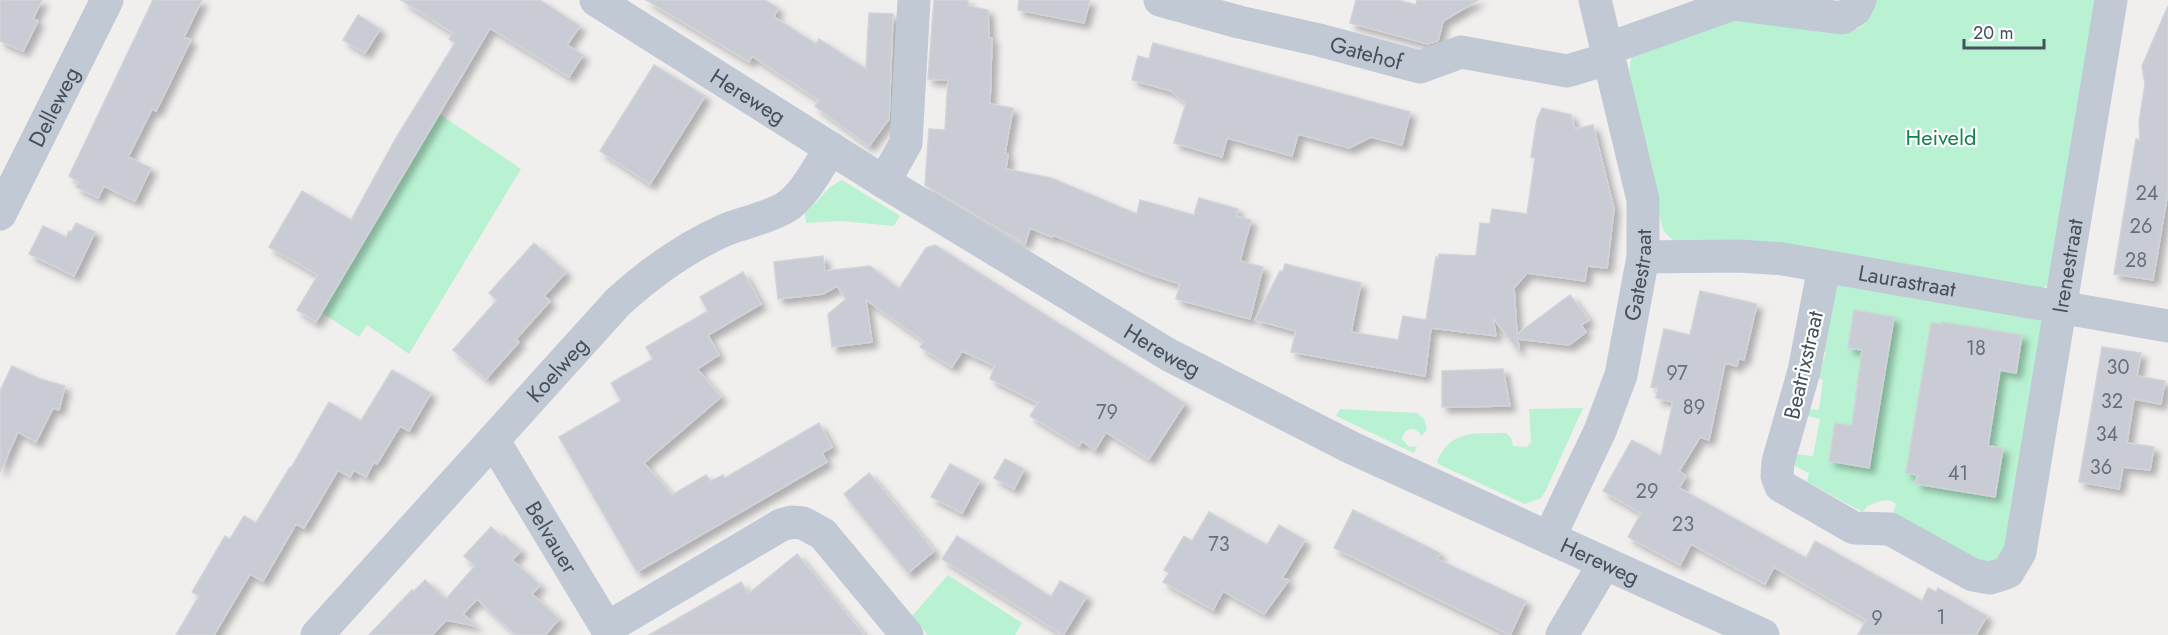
<svg xmlns="http://www.w3.org/2000/svg" width="2168" height="635" font-family="Jost,sans-serif">
<style>
.green{fill:#b8f2d2}
.building{fill:#c9ccd4;stroke:#d1d3da;stroke-width:1.5;filter:url(#shadow)}
.lines{fill:none;stroke-linecap:round;stroke-linejoin:round}
.minor{stroke:#c0c9d4;stroke-width:33}
.labels{text-anchor:middle;dominant-baseline:central;stroke-width:4.5;stroke-linejoin:round;paint-order:stroke}
.number-label{font-size:20px;fill:#666f7b}
.street-label{font-size:22px;fill:#45505d;stroke:#fff}
.park-label{font-size:22px;fill:#0f8451;stroke:#fff}
</style>
<defs>
<filter id="shadow"><feDropShadow dx="5.5" dy="5.5" stdDeviation="3" flood-color="#0004"/></filter>
</defs>
<rect width="100%" height="100%" fill="#f1eeee"/>
<path class="green" d="M1872 0H2100L2053 278 2046 286 2039 290 1673 241 1663 230 1629 75 1631 59 1638 51 1736 14 1857 29C1870 23 1870 13 1872 0Z
M438 113 521 169 409 354 367 325 359 337 322 313Z
M842 180 900 216 894 226 841 221 806 223 805 214 830 187Z
M1836 281 2039 317 2044 325 2009 551 1988 569 1893 513 1896 504C1887 496 1877 503 1867 506L1863 512 1807 482 1809 473 1791 464 1794 454 1813 456 1820 419 1800 414 1802 408 1819 410 1823 380 1809 376 1821 368 1826 352 1817 349Z
M1583 408 1545 492 1541 498 1525 504 1438 464 1437 461C1452 428 1476 434 1506 433L1511 438 1513 446 1527 447 1531 442 1529 409Z
M1340 409 1417 413 1424 419 1427 429 1421 437 1420 433 1414 429C1406 429 1404 432 1402 439L1409 447 1417 446 1414 453 1336 416Z
M948 575 1022 623 1015 635H928L912 616Z"/>
<path class="building" d="M0 0H42L33 19 38 21 23 51 0 41Z
M153 0H202L184 37 191 40 156 111 152 109 128 157 151 168 135 201 104 186 98 198 76 187 79 182 69 176Z
M401 0H540L580 26 567 45 583 55 569 77 490 28 316 322 297 310 318 275 269 247 302 191 351 220 396 138 455 43 449 39 453 33Z
M646 0H765L778 8 774 17 816 44 819 39 866 69 869 13 893 14 889 119 869 146 815 106 819 100 752 56 749 62Z
M934 0H968V6L988 10 989 38H992L990 104 1013 108 1005 153 1008 154 1006 169 1051 178 1137 214 1140 200 1194 215 1199 198 1238 209 1236 216 1251 220 1240 261 1263 267 1250 319 1176 299 1180 284 1149 274 1053 235 1052 237 1030 228 1025 244 925 185 929 129 945 130 948 80 928 79Z
M1019 0H1090L1084 23 1018 10Z
M1356 0H1398L1416 5 1417 0H1478L1443 21 1438 41 1428 44 1350 23Z
M2168 6V191L2153 280 2114 274 2136 139 2140 140 2139 122 2145 84 2142 66Z
M358 15 380 29 365 53 343 40Z
M1153 43 1410 112 1402 145 1371 137 1349 148 1298 134 1292 156 1227 138 1222 157 1174 143 1186 103 1171 91 1132 80 1138 56 1149 59Z
M654 65 705 96 650 184 600 151Z
M1542 108 1571 115 1575 129 1593 125 1614 209 1607 268 1587 266 1585 281 1527 273 1514 288 1517 334 1570 295 1589 320 1581 325 1586 332 1569 345 1518 339 1519 351 1493 318 1496 336 1431 328 1425 376 1291 352 1296 331 1255 320 1280 271 1283 272 1285 264 1361 283 1351 332 1398 340 1403 316 1426 320 1436 257 1438 258 1439 254 1476 256 1480 223 1490 224 1492 209 1527 214 1535 158 1531 157 1537 119Z
M76 223 95 232 74 276 29 254 43 226 66 237 69 231 71 232Z
M534 243 566 272 544 296 550 301 516 339 519 342 486 379 453 350 497 300 489 293Z
M935 245 1185 403 1149 459 1106 432 1095 450 1082 441 1079 446 1030 416 1038 403 990 379 995 366 962 351 952 367 920 347 924 341 866 300 872 342 832 347 828 314 846 299 837 286 823 294 778 299 774 262 823 256 825 271 870 266 899 289 926 248Z
M743 272 761 304 708 335 719 355 697 369 721 397 644 463 672 495 706 475 711 481 723 475 725 478 819 423 832 447 822 453 827 462 637 572 559 437 621 401 611 383 653 359 646 347 708 311 700 297Z
M1700 291 1757 304 1744 360 1739 358 1737 366 1725 363 1709 440 1700 437 1679 471 1686 476 1679 488 1806 558 1815 541 1922 601 1928 588 1936 592 1938 588 1987 616 1976 635H1858L1866 620 1774 567 1765 584 1691 544 1680 565 1628 537 1641 513 1603 491 1632 440 1661 456 1673 402 1656 398 1658 388 1651 387 1664 329 1690 335Z
M1854 310 1894 317 1869 468 1829 461 1835 423 1852 426 1862 350 1848 348Z
M1942 322 2022 335 2016 373 2000 370 1988 446 2003 448 1995 497 1916 484 1917 475 1906 473 1931 323 1942 324Z
M2102 347 2141 353 2137 376 2165 381 2161 404 2134 399 2127 443 2154 447 2150 470 2123 467 2119 489 2079 482Z
M12 366 40 379 65 386 59 410 53 408 36 442 18 432 0 472V391Z
M1503 369 1510 406 1442 407V371Z
M392 370 431 393 409 431 400 426 377 464 374 462 366 477 354 470 350 477 338 470 304 528 296 524 263 581 250 574 214 635H176L199 596 192 592 225 536 230 539 244 516 256 523 290 467 291 468 329 402 361 421Z
M1005 459 1024 469 1014 489 994 478Z
M950 464 980 480 962 513 931 497Z
M869 473 934 551 908 573 844 494Z
M1353 510 1440 553 1437 559 1526 601 1510 635 1334 548Z
M1209 512 1267 545 1279 525 1305 540 1282 578 1289 580 1264 614 1223 591 1213 610 1163 582 1169 573 1164 570 1184 536 1192 541Z
M491 527 502 537 504 535 521 551 512 560 540 585 532 594 559 619 545 635H516L477 599 463 614 476 626 446 620 432 635H369L412 590 414 591 425 580 446 599 475 566 464 556Z
M957 536 1051 597 1060 581 1087 596 1063 635 942 559Z
M797 554 864 635H649L741 582 748 594Z"/>
<g class="lines">
<g class="minor">
<path id="s1" d="M596 0 884 182 1169 355 1352 448 1763 635"/>
<path id="s2" d="M1160 0 1239 22 1319 40 1420 67 1461 52 1567 71 1608 59"/>
<path d="M1607 49 1733 4 1842 18 1855 10 1860 0"/>
<path d="M884 182 906 143 914 0"/>
<path id="s3" d="M0 214 107 0"/>
<path id="s4" d="M1643 257 1739 256 1783 259 2168 326"/>
<path id="s5" d="M1824 267 1804 371 1778 462 1777 476 1781 486 1854 528 1890 529 1973 575 1990 578 2000 575 2008 572 2020 552 2111 0"/>
<path id="s6" d="M490 445 501 453 611 635"/>
<path id="s7" d="M1549 538 1600 431 1621 375 1643 257V200L1595 0"/>
<path d="M607 628 781 525 792 522 803 523 823 534 907 635"/>
<path id="s8" d="M317 635 618 302C651 272 684 248 725 230 745 222 768 218 786 207 804 196 819 166 831 148"/>
<path d="M1562 635 1604 564"/>
</g>
</g>
<g class="labels">
<g class="number-label">
<text x="2147" y="193">24</text>
<text x="2141" y="226">26</text>
<text x="2136" y="260">28</text>
<text x="1976" y="348">18</text>
<text x="2118" y="367">30</text>
<text x="1677" y="373">97</text>
<text x="2112" y="401">32</text>
<text x="1694" y="407">89</text>
<text x="1107" y="412">79</text>
<text x="2107" y="434">34</text>
<text x="2101" y="467">36</text>
<text x="1958" y="473">41</text>
<text x="1647" y="491">29</text>
<text x="1683" y="524">23</text>
<text x="1219" y="544">73</text>
<text x="1941" y="617">1</text>
<text x="1877" y="618">9</text>
</g>
<g class="street-label">
<text stroke="none"><textPath href="#s2" startOffset="213">Gatehof</textPath></text>
<text stroke="none"><textPath href="#s1" startOffset="180">Hereweg</textPath></text>
<text stroke="none"><textPath href="#s3" startOffset="120">Delleweg</textPath></text>
<text stroke="none"><textPath href="#s5" startOffset="790">Irenestraat</textPath></text>
<text stroke="none"><textPath href="#s7" startOffset="280">Gatestraat</textPath></text>
<text stroke="none"><textPath href="#s4" startOffset="266">Laurastraat</textPath></text>
<text stroke="none"><textPath href="#s1" startOffset="666">Hereweg</textPath></text>
<text transform="translate(1803 365) rotate(-77)">Beatrixstraat</text>
<text stroke="none"><textPath href="#s8" startOffset="358">Koelweg</textPath></text>
<text stroke="none"><textPath href="#s6" startOffset="112">Belvauer</textPath></text>
<text stroke="none"><textPath href="#s1" startOffset="1152">Hereweg</textPath></text>
</g>
<g class="park-label">
<text x="1941" y="137">Heiveld</text>
</g>
</g>
<path d="M1964 39v9h80v-9" fill="none" stroke="#45505d" stroke-width="3"/>
<text x="1973" y="39" font-size="18" fill="#45505d" stroke="#ffffff" stroke-width="4.5" paint-order="stroke">20 m</text>
</svg>
